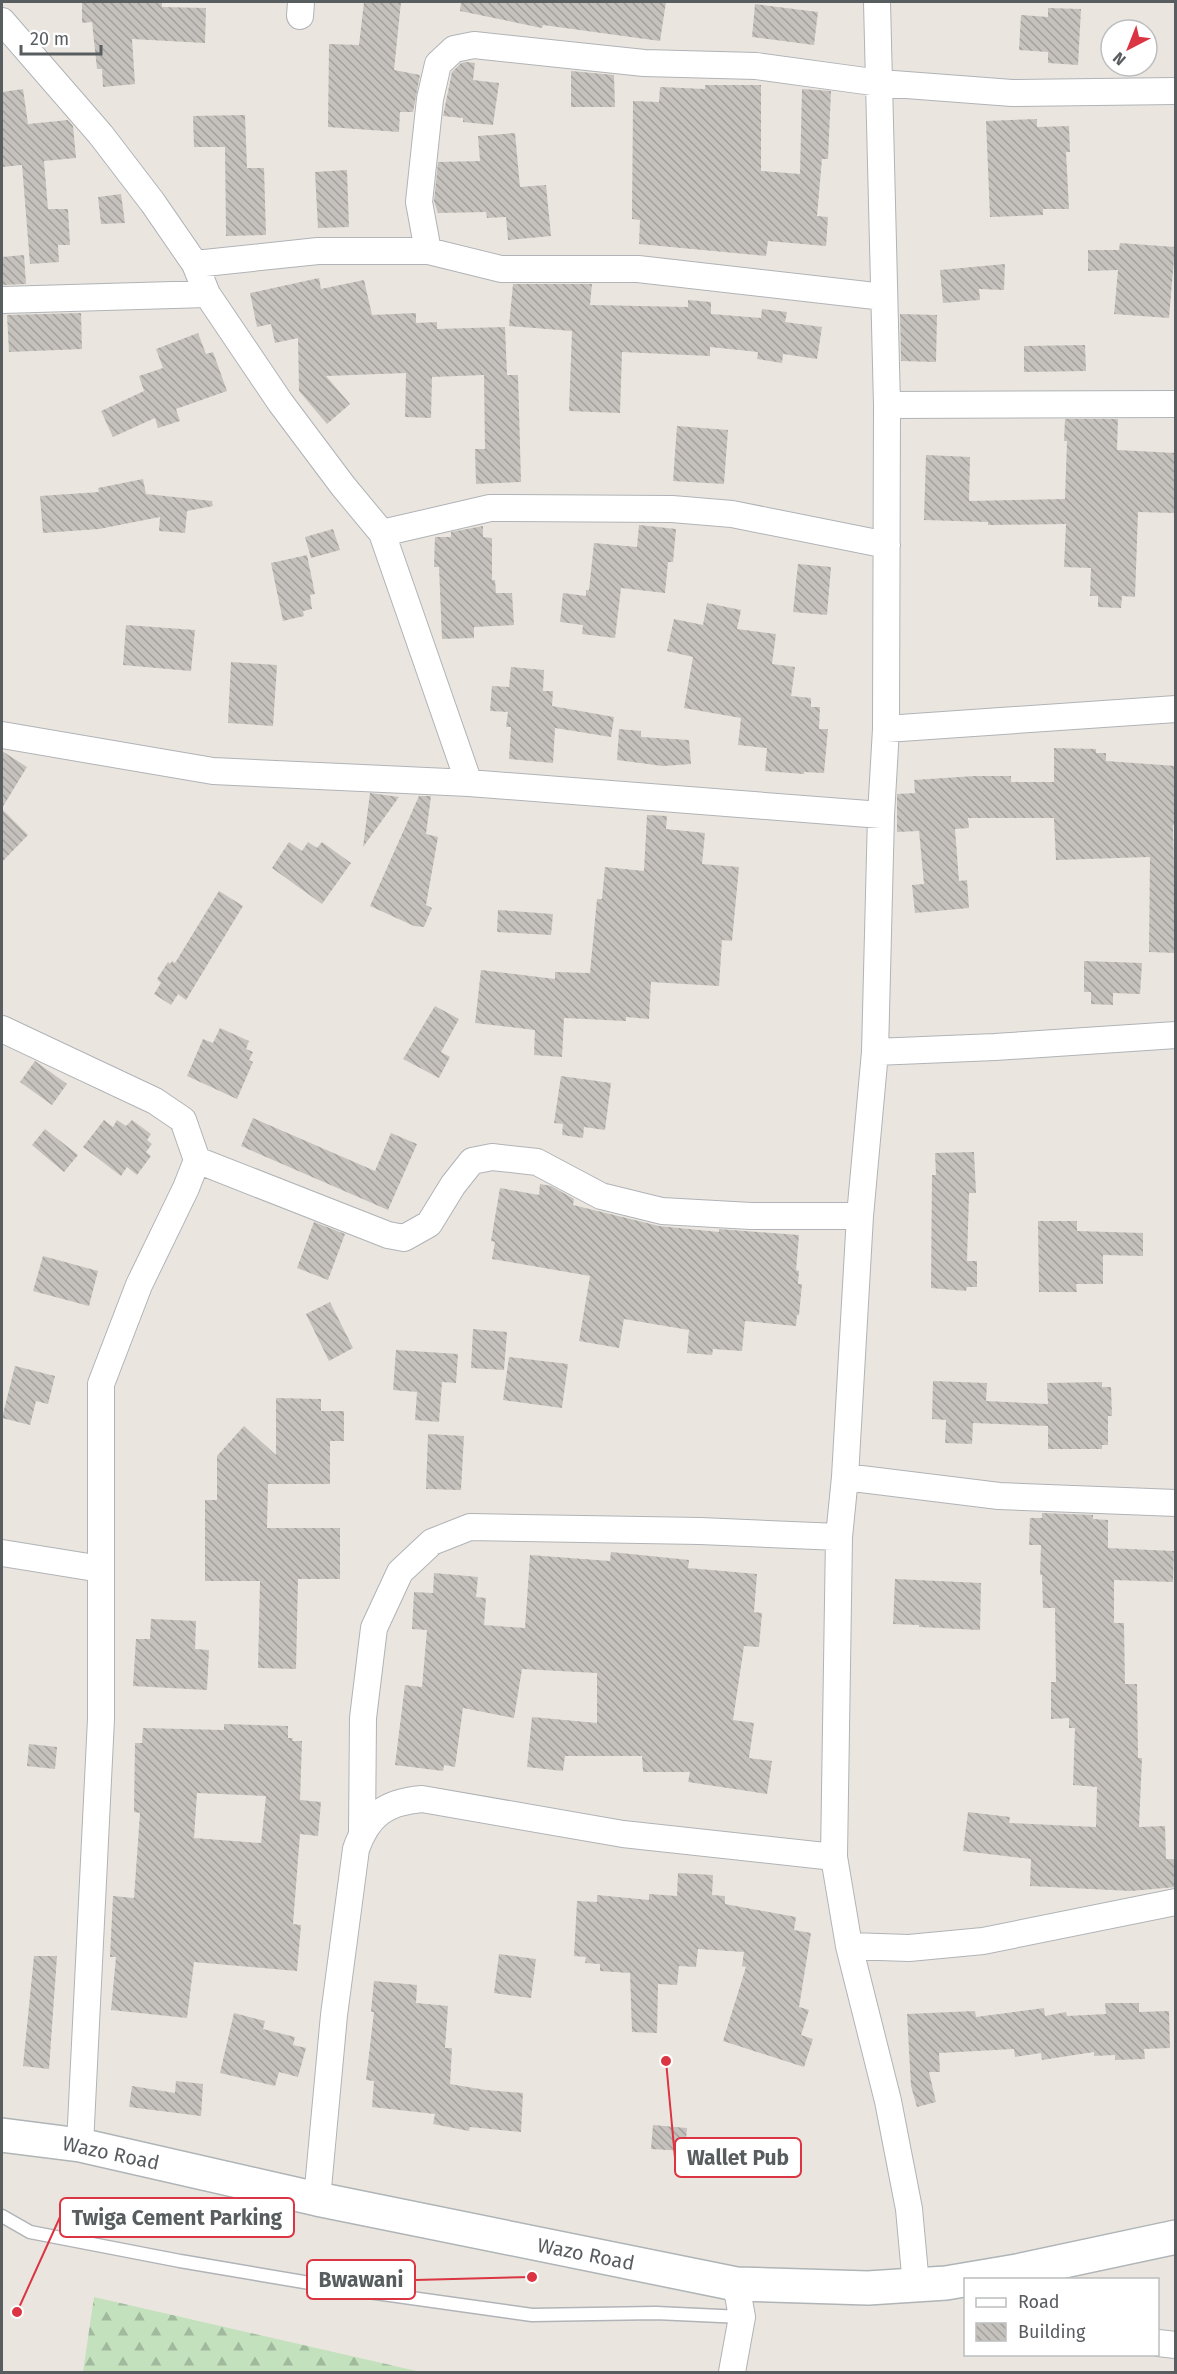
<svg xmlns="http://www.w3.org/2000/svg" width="1177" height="2374" font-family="'Fira Sans',sans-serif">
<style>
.forest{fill:url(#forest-firs)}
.building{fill:url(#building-back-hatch);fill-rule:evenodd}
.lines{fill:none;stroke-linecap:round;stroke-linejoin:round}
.lane-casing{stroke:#b0b3b7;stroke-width:15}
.street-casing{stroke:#b0b3b7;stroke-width:28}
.secondary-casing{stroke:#afb4b7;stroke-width:36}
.lane{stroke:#fff;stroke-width:12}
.street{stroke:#fff;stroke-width:26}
.secondary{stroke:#fff;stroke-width:33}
.labels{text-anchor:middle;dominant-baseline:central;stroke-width:4.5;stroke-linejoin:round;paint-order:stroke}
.street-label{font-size:20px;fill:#585d60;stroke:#fff}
.leader{fill:none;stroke:#db3442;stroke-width:2}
.callout-dot{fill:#db3442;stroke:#fff;stroke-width:2}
.callout{fill:#fff;stroke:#db3442;stroke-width:2}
.callout-label{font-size:21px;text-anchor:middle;font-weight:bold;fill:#585d60}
</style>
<defs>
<pattern id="forest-firs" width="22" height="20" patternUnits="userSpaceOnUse" patternTransform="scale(1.5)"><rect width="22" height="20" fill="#c3e1bd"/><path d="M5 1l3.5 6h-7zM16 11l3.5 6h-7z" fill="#a1ba9d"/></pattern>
<pattern id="building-back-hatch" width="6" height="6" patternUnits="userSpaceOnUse" patternTransform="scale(1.5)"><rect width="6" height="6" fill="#c5c1bc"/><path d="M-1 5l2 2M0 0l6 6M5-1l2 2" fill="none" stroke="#a3a09c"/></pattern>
</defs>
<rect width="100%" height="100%" fill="#eae6df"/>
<path class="forest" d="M94 2297 421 2372H83Z"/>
<path class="building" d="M82 2H162V7L206 8 205 43 132 39 135 84 103 87 102 69H97L92 22 82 23Z
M364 2H401L394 70 420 75 413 112H400L399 132 328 127 329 44 359 45Z
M461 2H666L660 41 543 25 542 28 460 11Z
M755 4 818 12 814 45 752 37Z
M1048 8 1081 9 1078 65 1048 63V52L1019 50 1021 15 1048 17Z
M466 62 475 63 473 80 499 83 493 125 463 122V118L443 116 452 72 461 63Z
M571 71 614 75 615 107H571Z
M705 85H761V171L800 174 802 89 831 91 828 159H822L817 216 828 217 826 246 768 241 766 256 639 244 640 220 632 219 633 101 659 102 660 87 705 89Z
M23 89 28 124 68 120 73 126 76 158 44 161 48 209H68L70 245H58L59 262 30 264 22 165 2 167V92Z
M245 115 247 168H264L266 235 226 236 225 147H194L193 116Z
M1037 119V127L1069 126 1070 152H1066L1069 209H1043V215L990 217 986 121Z
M515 133 520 187 546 185 551 236 508 240 506 217 487 218 486 212 438 213 434 201 438 162 480 161 478 136Z
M347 170 349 227 318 228 315 172Z
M121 194 125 223 101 224 98 197Z
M1120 243 1175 247 1169 318 1114 314 1118 270 1088 271V250H1119Z
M24 255 26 284 2 285V257Z
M1005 264 1004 290 979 289 980 300 943 303 940 270Z
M319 278 321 289 364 280 372 315 416 313V323L437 322V329L505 327 507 375H518L521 482 476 484 475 449H485L484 375 432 377 431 418 405 417 406 373 326 376 350 404 327 424 299 391 298 338 275 343 271 324 257 327 250 293Z
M513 284H592L590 305 688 307V300L711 302V314L761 318 762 309 787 312 785 322 822 327 817 359 783 354 782 363 757 359 758 352 710 347V356L622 352 620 413 569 411 572 331 509 326Z
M81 313 82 349 9 352 7 315Z
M900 314 937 315 936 362 901 361Z
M198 333 206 354 213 352 227 391 176 409 180 421 158 428 155 418 113 437 101 411 144 391 139 376 163 368 156 349Z
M1085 345 1086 371 1024 372V346Z
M1065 419H1118L1117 450 1176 453V513L1138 512 1135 597 1122 596 1121 608 1098 607V596H1090L1091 568 1064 567 1066 524 988 525V522L924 520 926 455 970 457 969 501 1065 499 1067 441H1064Z
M677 426 728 430 724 484 673 481Z
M143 479 146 494 212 501 213 506 187 511 185 533 159 531 160 517 99 529 43 533 40 496 99 492 98 488Z
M639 525 676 529 673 562H668L665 593 621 588 615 638 582 634 583 625 560 622 563 593 586 596V590H589L594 543 637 547Z
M483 526V537L492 538V580H495L496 593H512L514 625 474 627V638L442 639 439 567H434L435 537H451V532Z
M333 529 340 550 311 558 305 537Z
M307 555 315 594 310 595 312 609 303 611 304 616 283 621 271 563Z
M798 564 831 567 827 615 793 612Z
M707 603 741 610 737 629 776 634 772 664 795 667 791 696 811 698V707H820L819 729H828L824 773 804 772V774L765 771 767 748 738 745 741 718 684 708 693 657 667 651 674 619 703 625Z
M126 625 195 630 191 671 123 665Z
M231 662 277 665 273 726 228 723Z
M511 667 544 670 543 691H553L552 706 614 717 611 737 555 728 553 763 509 759 511 727H506L508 712 490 711 492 686 509 687Z
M619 729 641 731V737L689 740 691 764 663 766 617 760Z
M1054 748 1096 749V753H1106V761L1176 766V825H1173L1176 953 1149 952 1150 857 1056 860 1054 818H968L969 828 955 829 959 881 967 880 969 908 915 913 912 885 924 884 919 831 897 832V794L915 793 914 780 974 776H1011V782H1054Z
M2 751 27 767 2 808Z
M370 793 399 797 363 847Z
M419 796H431L426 834 438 837 426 905 432 908 424 927 414 926 370 906Z
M2 809 28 835 2 862Z
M647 815 667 816 666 829 705 833 702 864 739 867 732 941 722 940 719 986 651 982 649 1019 626 1017V1021L564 1018 562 1057 534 1055 535 1030 475 1023 481 970 555 979V972L590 973 597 899H602L605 867 644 871Z
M289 842 302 851 308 842 317 848 322 842 351 863 322 904 272 868Z
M219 891 243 906 186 1000 178 994 171 1005 154 994 161 983 157 979 168 962 170 964 172 961 175 963Z
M498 910 553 914 551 935 497 932Z
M1084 961 1142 963 1140 994 1113 993V1005L1091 1004V992H1084Z
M435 1006 459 1019 441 1052 450 1057 439 1078 403 1059Z
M220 1028 249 1041 246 1049 253 1052 249 1060 253 1062 237 1099 187 1076 203 1039 213 1043Z
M35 1061 67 1084 52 1105 20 1082Z
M561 1076 611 1083 605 1130 584 1127 583 1138 562 1135 563 1124 554 1123Z
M253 1118 375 1171 391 1133 417 1144 388 1210 241 1146Z
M104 1120 113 1127 117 1120 126 1126 132 1120 151 1134 147 1140 152 1144 146 1152 151 1156 137 1175 127 1167 121 1176 83 1147Z
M45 1129 78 1155 64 1172 32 1145Z
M974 1152 976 1193H969L967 1261H977V1287H967L966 1291 931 1288 932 1175H936L935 1153Z
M540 1184 551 1186 574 1199 573 1205 659 1226 719 1232V1229L799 1235 796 1270 799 1271 798 1284H802L799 1315H797L796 1326 745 1321 742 1351 713 1349 712 1355 687 1353 689 1330 624 1319 619 1348 579 1341 590 1276 492 1259 495 1242 491 1241 500 1188 539 1195Z
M1038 1221H1077V1231L1143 1233V1256L1103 1255V1284H1076L1077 1292H1039Z
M314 1222 345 1234 328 1280 297 1268Z
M43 1256 98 1271 89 1306 33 1291Z
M330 1302 353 1348 329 1361 306 1314Z
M473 1329 507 1332 504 1370 471 1368Z
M396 1350 458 1354 456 1383 442 1382 439 1422 415 1420 417 1392 393 1390Z
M509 1357 568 1364 562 1408 503 1400Z
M15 1366 55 1376 48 1404 36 1401 30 1425 2 1418Z
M933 1381 987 1383 986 1401 1048 1404 1047 1383 1102 1382V1387H1111L1112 1416H1108V1445H1102V1449H1048V1426L973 1423 972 1444 945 1443 946 1420 932 1419Z
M276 1398 321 1399V1411H344V1441H330V1484H268L267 1528H340V1579H298L296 1669 258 1668 260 1581H205V1500H217V1456L244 1426 276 1455Z
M428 1434 464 1436 461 1490 426 1489Z
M1042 1513 1093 1515V1519L1108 1520V1548L1174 1551 1173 1582 1114 1580V1623H1124L1125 1684H1137L1138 1758H1142L1139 1827 1165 1826 1166 1859H1176V1887L1131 1891 1030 1886 1031 1859 963 1851 968 1812 1010 1817 1009 1823 1096 1827 1097 1787 1073 1785 1075 1728H1069V1718L1051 1719V1682H1056L1055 1608H1043L1042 1575H1040L1041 1545H1029L1030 1518H1042Z
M611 1552 689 1560 688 1568 757 1574 754 1612 762 1613 759 1647 744 1646 733 1720 754 1723 749 1758 772 1761 767 1794 688 1782 690 1772H643L642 1756H565L563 1771 527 1767 532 1717 597 1723V1673L522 1669 514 1718 463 1708 455 1767 444 1765 443 1771 395 1765 405 1685 422 1687 427 1630 412 1629 414 1592 433 1593 434 1573 478 1577 476 1597 486 1598 484 1625 525 1628 530 1555 610 1561Z
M895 1579 981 1583 980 1630 919 1627V1625L893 1624Z
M151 1619 196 1621 195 1649 209 1650 207 1690 133 1686 136 1639H150Z
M224 1724 288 1726V1738H293L292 1741H302L300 1800 321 1802 318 1836 300 1834 293 1924 301 1925 297 1971 194 1962 187 2018 111 2010 116 1957H110L113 1896 134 1898 140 1813 134 1812 135 1743H142L143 1728 224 1730ZM197 1793 266 1796 261 1843 194 1838Z
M29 1744 57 1747 55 1769 27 1766Z
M678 1873 713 1875 712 1895 725 1896V1904L796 1917 794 1930 811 1933 799 2007 809 2010 801 2035 813 2039 804 2067 723 2041 746 1967 742 1966 744 1952 698 1949 696 1967 679 1966 677 1985 658 1984 657 2033 632 2032 630 1973 600 1971V1964L585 1963 586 1957 574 1956 577 1901 597 1902V1895L649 1900V1894L677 1896Z
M499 1954 536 1959 531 1998 494 1993Z
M34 1956H57L49 2069 23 2066Z
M374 1981 417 1985 416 2003 448 2006 445 2048H452L450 2084 486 2090 523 2093 521 2132 470 2127 469 2131 433 2124 435 2114 372 2107 374 2081 366 2080 374 2012H371Z
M1105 2003H1139V2012L1169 2011 1170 2048 1144 2049 1145 2059 1115 2060V2055L1094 2056V2052L1042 2060 1041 2053 1015 2057 1014 2049 939 2053 940 2072H929L936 2102 917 2107 911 2086 907 2014 975 2011 976 2017 1044 2008 1045 2016 1066 2012 1067 2016 1106 2014Z
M234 2013 265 2021 263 2029 295 2037 293 2045 306 2048 298 2077 279 2072 275 2086 220 2073Z
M176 2081 203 2084 201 2116 129 2107 132 2086 175 2093Z
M653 2125 687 2128 685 2151 651 2149Z"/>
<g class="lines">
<g class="lane-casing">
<path id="lane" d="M2 2216 30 2232 180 2261 333 2287 532 2315 656 2313 742 2317"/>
</g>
<g class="street-casing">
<path id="street" d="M877 2 887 405 886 729 881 815 875 1052 860 1216 845 1477 839 1537 834 1857 849 1946 888 2101 909 2209 916 2285
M300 16 301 2
M2 21 101 135 153 203 195 264 207 294 280 402 343 486 382 533 469 783
M428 251 419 202 430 99 438 64 454 49 474 45 644 63 756 66 880 83 1012 93 1176 91
M195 264 318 251H428L501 269H638L884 297
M2 300 207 294
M887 405 1176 404
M382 533 490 508 672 509 732 514 887 545
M886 729 1176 709
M2 735 213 771 469 783 881 815
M2 1029 155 1101 183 1120 197 1160 186 1188 139 1285 101 1384V1719L80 2145
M875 1052 995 1047 1176 1035
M197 1160 388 1235 404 1238 429 1224 453 1185 472 1161 492 1157 537 1162 601 1196 662 1211 751 1216H860
M845 1477 999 1496 1176 1503
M2 1553 101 1569
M362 1832 363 1718 374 1628 400 1572 432 1542 470 1527 700 1531 839 1537
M849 1946 909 1948 983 1941 1176 1902
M317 2199 334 2015 356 1849C368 1815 386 1802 422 1799L623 1834 834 1857
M1158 2343 1176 2345
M732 2372 742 2317 736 2284"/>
</g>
<g class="secondary-casing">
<path id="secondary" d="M2 2135 80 2145 317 2199 736 2284 868 2288 946 2283 1017 2271 1176 2237"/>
</g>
<use href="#lane" class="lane"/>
<use href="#street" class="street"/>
<use href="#secondary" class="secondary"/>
</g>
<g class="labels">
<g class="street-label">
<text transform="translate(111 2153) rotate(12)">Wazo Road</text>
<text transform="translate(586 2254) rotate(11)">Wazo Road</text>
</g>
</g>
<path class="leader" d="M666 2061L675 2158M17 2312L60 2217M532 2277L415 2280"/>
<g class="callout-dot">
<circle cx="666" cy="2061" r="6"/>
<circle cx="17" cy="2312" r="6"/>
<circle cx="532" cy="2277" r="6"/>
</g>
<g class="callout">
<rect x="675" y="2138" width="126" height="39" rx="6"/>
<rect x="60" y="2198" width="234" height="39" rx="6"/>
<rect x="307" y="2260" width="108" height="39" rx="6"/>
</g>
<g class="callout-label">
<text x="738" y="2165">Wallet Pub</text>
<text x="177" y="2225">Twiga Cement Parking</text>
<text x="361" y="2287">Bwawani</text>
</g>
<rect width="1177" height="2374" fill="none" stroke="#585d60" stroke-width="6"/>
<rect x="964" y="2278" width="195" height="78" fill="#ffffff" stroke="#bcbebf" stroke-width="1.5"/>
<rect x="976" y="2298" width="30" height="9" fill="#ffffff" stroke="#bcbebf" stroke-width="1.5"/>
<text x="1018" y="2308" font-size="18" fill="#585d60">Road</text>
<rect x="976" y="2323" width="30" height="18" fill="url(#building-back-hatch)" stroke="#bcbebf" stroke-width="1.5"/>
<text x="1018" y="2338" font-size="18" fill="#585d60">Building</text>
<g transform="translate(1129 48) rotate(222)"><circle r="28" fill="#ffffff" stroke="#bcbebf" stroke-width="1.5"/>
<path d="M0-4.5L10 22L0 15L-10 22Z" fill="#db3442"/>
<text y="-9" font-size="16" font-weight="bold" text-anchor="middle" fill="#585d60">N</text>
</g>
<path d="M21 45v9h80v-9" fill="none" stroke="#585d60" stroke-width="3"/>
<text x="30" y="45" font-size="18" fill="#585d60" stroke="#ffffff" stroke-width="4.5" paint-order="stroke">20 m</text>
</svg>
